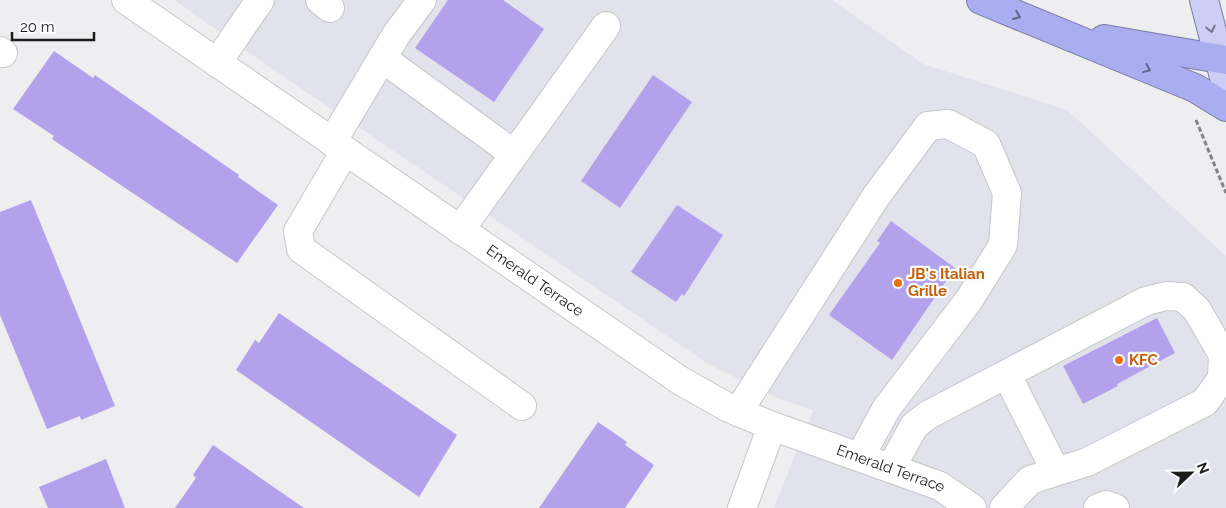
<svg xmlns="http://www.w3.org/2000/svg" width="1226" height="508" font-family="Raleway,sans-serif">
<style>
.built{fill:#e1e2ec}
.building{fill:#b3a2eb}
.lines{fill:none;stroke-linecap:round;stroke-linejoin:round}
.minor-casing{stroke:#c6c7c9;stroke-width:30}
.major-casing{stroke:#787aa6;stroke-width:30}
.highway-casing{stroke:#787aa6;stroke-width:30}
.path{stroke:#848486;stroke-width:3;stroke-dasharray:5 2.5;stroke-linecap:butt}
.minor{stroke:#fff;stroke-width:28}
.major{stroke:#cccef5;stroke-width:28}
.highway{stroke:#aaadef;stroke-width:28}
.oneway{stroke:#636486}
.oneway2{stroke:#747589}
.food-dot{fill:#e8710a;stroke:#fbfcfe;stroke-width:2}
.labels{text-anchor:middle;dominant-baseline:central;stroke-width:4.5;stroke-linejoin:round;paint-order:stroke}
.food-label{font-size:15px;font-weight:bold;fill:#c56008;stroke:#fbfcfe;text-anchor:start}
.street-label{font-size:15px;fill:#1c1c1d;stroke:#fbfcfe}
</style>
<rect width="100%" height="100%" fill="#eeeef0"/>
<path class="built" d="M174 0H832L923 64 1067 110 1226 256V508H774L813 410 779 399 710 365 271 68Z"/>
<path class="building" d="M448 0H503L544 29 494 102 415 48Z
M54 51 93 78 95 75 239 175 238 177 278 205 237 263 52 139 54 136 13 109Z
M653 75 692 102 620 208 581 181Z
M31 200 115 406 81 420 80 416 47 429 0 315V212Z
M677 205 723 235 684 296 682 294 676 302 631 272Z
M891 221 955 268 892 360 829 315 880 243 877 241Z
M279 313 457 435 419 497 236 370 255 340 259 343Z
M1157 318 1175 353 1117 384 1118 386 1083 404 1063 366Z
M598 422 627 442 625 445 654 465 625 508H539Z
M213 445 304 508H175L196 478 193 475Z
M106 459 125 508H48L39 487Z"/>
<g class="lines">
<g class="minor-casing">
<g id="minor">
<path id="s1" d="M126 0 681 381 729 408 772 426 940 486 972 508"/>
<path d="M320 0 330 8"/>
<path d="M0 51 3 53"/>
<path d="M382 58 514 154"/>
<path d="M217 63 260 0"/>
<path d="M332 142 396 35 422 0"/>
<path d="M345 151 298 231 301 249 522 406"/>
<path d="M460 230 606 26"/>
<path d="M1007 375 1055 470"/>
<path d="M738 412 875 198 928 126 948 124 986 144 1007 193 1003 245 969 300 886 409 860 457"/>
<path d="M891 468 914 426 928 415 1146 301 1166 296 1183 297 1197 310 1223 355 1222 378 1205 402 1087 462 1030 480 1004 508"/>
<path d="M742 508 772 426"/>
<path d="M1098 508 1106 505 1115 508"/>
</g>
</g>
<g class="major-casing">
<path id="major" d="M1204 0 1226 85"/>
</g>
<g class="highway-casing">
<path id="highway" d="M981 0 1195 88 1226 107
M1104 39 1226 60"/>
</g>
<path class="path" d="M1196 120 1226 193"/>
<use href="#minor" class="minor"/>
<use href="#major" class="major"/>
<use href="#highway" class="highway"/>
</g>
<defs><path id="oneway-chevron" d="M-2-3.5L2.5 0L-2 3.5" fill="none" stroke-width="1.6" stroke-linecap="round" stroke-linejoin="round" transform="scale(1.25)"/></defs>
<g class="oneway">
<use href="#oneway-chevron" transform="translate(1017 16) rotate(23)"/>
<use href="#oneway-chevron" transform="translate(1147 69) rotate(22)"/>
</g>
<use class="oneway2" href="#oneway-chevron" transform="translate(1211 29) rotate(77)"/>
<g class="food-dot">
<circle cx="898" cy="283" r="5"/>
<circle cx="1119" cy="360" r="5"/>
</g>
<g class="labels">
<g class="food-label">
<text x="908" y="274">JB's Italian<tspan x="908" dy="17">Grille</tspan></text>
<text x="1129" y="360">KFC</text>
</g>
<g class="street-label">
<text stroke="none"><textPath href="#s1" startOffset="496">Emerald Terrace</textPath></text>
<text stroke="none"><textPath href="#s1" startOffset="901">Emerald Terrace</textPath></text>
</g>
</g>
<g transform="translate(1191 473) rotate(68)" stroke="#fbfcfe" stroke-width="4" paint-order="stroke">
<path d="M0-4L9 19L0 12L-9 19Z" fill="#1c1c1d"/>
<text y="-8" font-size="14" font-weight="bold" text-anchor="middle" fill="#1c1c1d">N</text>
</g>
<path d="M12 32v8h82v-8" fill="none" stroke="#1c1c1d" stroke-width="2.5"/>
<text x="20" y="32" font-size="15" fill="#1c1c1d" stroke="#fbfcfe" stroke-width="4" paint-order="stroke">20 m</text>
</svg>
